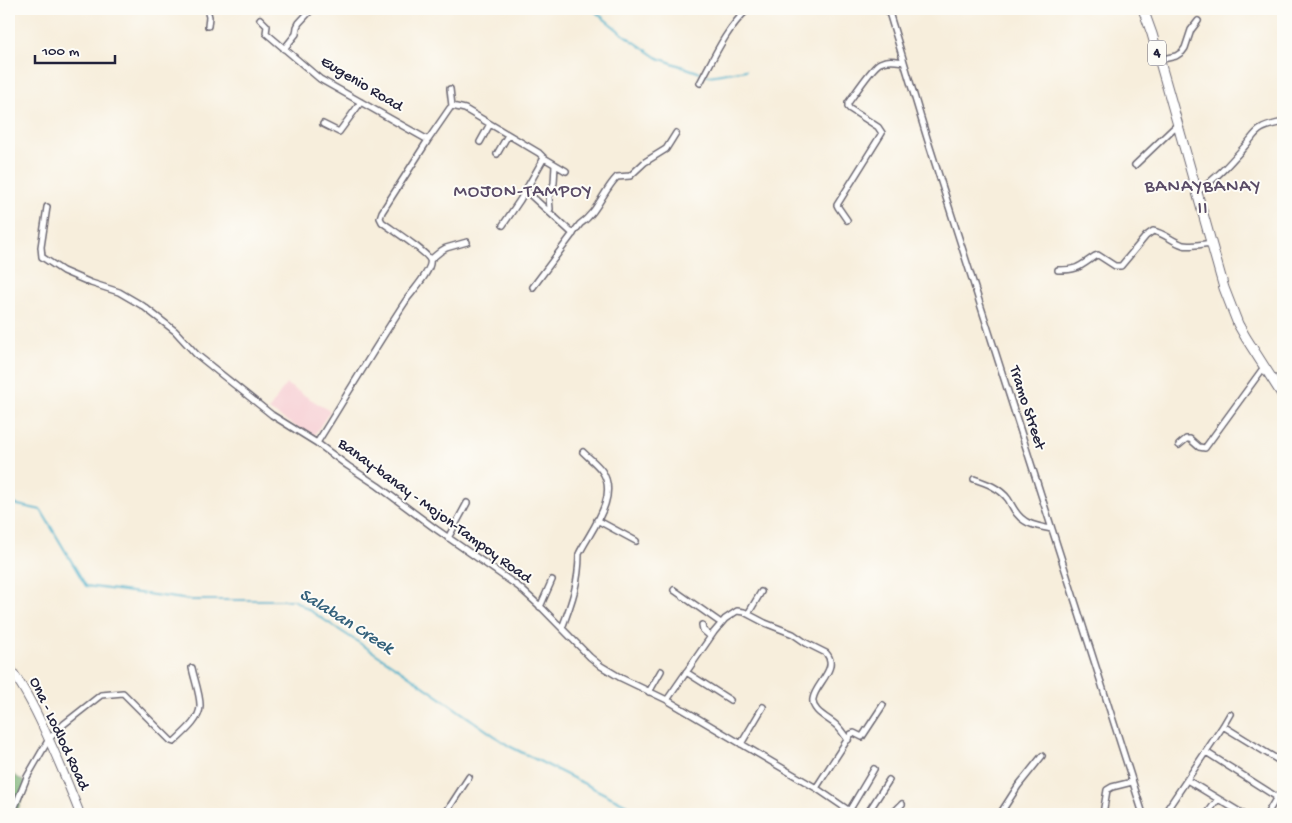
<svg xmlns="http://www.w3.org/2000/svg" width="1292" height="823" font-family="'Gochi Hand',sans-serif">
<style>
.built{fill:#f7cfd4}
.forest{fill:#70ab6b;stroke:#496653}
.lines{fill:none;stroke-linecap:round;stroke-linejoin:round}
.stream{stroke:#49aec9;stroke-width:2}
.minor-casing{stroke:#6d6973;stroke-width:8}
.secondary-casing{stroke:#6d6973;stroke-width:10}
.trunk-casing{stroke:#6d6973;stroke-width:11}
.minor{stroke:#fff;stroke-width:5}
.secondary{stroke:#fff;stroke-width:8}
.trunk{stroke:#fff;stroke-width:9}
.labels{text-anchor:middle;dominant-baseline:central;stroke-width:4;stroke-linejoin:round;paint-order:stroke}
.shield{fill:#fdfcf7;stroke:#646373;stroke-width:1}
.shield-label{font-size:15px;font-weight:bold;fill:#22223b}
.street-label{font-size:16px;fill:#22223b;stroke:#fdfcf7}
.water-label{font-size:18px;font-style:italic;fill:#34617b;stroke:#fdfcf7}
.quarter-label{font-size:19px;letter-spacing:1px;fill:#5a4c67;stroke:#fdfcf7}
</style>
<rect width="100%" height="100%" fill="#fdfcf7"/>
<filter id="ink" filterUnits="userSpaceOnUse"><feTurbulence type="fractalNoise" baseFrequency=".02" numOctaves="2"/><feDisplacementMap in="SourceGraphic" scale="10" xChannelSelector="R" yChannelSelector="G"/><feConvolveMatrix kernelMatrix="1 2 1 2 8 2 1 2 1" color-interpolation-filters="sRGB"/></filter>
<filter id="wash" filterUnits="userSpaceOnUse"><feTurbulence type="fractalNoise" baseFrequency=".0096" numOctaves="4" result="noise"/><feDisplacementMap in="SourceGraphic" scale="20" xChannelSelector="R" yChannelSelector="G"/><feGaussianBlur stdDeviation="1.12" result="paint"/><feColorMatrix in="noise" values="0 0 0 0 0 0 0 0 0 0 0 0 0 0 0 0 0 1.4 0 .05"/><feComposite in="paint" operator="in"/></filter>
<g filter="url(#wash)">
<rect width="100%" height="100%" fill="#f7eedc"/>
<path class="built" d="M286 384 330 411 313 437 269 410Z"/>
<path class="forest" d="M9 772 28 784 16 814H9Z"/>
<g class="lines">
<path class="stream" d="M592 9 624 35 658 58 709 76 746 70
M864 9 865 13
M9 503 41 510 86 586 191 600H294L399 669 509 746 643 813V814"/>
</g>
</g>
<g filter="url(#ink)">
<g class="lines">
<g class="minor-casing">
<path id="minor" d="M207 9 209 17 208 26
M888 9 927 138 1143 814
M260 19 267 26 266 33 320 79 428 140
M284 49 296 34 297 27 299 23 312 9
M1159 60 1176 56 1182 52 1185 48 1191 30 1198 21
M700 83C714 57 726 29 748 9
M452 106 465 109 539 153 544 158 566 171
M323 124 339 132 361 102
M480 142 490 124
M497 154 508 135
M1135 165 1177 125
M525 190 573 234
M1197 192C1216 179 1230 163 1245 146 1250 141 1255 132 1261 129 1267 125 1276 124 1283 122
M47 207 41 247 42 257 63 271 91 283 119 292 143 306 175 331 196 354 272 415 317 443 348 466 378 486 433 527 519 587 543 609 590 657 601 666 621 678 667 700 816 788 854 814
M550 209 549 197 554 183 555 165
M847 220 838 207 837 205 882 133 878 127 850 109 848 107V103C854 95 873 66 880 63 888 59 896 61 904 62
M503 225 520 200 544 158
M430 260 441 251 446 248 467 242
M1058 270C1078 270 1079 267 1095 256L1098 255 1115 266H1121L1146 236 1153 231C1164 233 1172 241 1183 245 1191 247 1202 244 1211 243
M533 287 580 224C598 212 603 191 617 177L630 176 645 162 666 149 676 133
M1275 384 1283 375
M317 443C347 395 376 346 407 299 412 292 433 269 430 260 427 252 391 229 382 222L380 218 382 212 428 140 450 108 452 106 450 89
M1179 445 1186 439H1190L1199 447 1205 448 1264 367
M974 479C986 483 1000 488 1008 499 1013 507 1016 516 1025 521 1032 526 1043 527 1051 529
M597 520 636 541
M448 538 467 503
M674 590 721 623
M540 607 552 580
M748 614 761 592
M702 625 703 630 710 636
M562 628C572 602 579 582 579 554 590 531 620 497 602 471 597 464 589 458 583 452
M686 672 730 700
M649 692 661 671
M667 700 714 632 725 619 737 611 744 612 765 623 793 634 806 643 826 653C840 668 815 684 813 699 811 712 831 719 838 727 842 731 844 735 848 740
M1223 726 1283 763
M741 744 763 707
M1206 752 1283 801
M1187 780 1243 814
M816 788 851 734 854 733 862 737 883 705
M849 811 874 769
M12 814 27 777 49 739 64 724 101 695 123 693 171 741 174 742C183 733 199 721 200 707 201 697 194 678 192 668
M445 814 469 777
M867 814 889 780
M892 814 902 804
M1000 814 1018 786 1042 756
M1103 814 1107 790 1112 787 1132 782
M1164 814 1223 726 1230 714
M1207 814 1218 799
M1267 814 1277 797"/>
</g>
<g class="secondary-casing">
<path id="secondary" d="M9 667C24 687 35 709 45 731 58 759 69 786 80 814"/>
</g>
<g class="trunk-casing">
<path id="trunk" d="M1143 9 1152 34 1170 97 1224 288 1238 324 1246 338 1283 396"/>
</g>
<use href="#minor" class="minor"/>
<use href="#secondary" class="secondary"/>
<use href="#trunk" class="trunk"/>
</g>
</g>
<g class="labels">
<rect class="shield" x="1148" y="40.5" width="18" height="25" rx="4"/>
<g class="shield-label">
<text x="1157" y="53">4</text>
</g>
<g class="street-label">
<text transform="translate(361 85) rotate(31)">Eugenio Road</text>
<text transform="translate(1026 408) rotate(72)">Tramo Street</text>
<text transform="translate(434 512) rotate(36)">Banay-banay - Mojon-Tampoy Road</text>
<text transform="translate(58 734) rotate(65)">Ona - Lodlod Road</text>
</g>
<g class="water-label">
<text transform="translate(346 622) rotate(32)">Salaban Creek</text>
</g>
<g class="quarter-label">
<text x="1203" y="187">BANAYBANAY<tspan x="1203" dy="22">II</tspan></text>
<text x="523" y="192">MOJON-TAMPOY</text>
</g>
</g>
<rect width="1292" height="823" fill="none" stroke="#fdfcf7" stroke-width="30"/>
<path d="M35 55v8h80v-8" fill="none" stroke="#22223b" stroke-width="2.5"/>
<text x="42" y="55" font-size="15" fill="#22223b" stroke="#fdfcf7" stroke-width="4" paint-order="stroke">100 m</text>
</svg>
